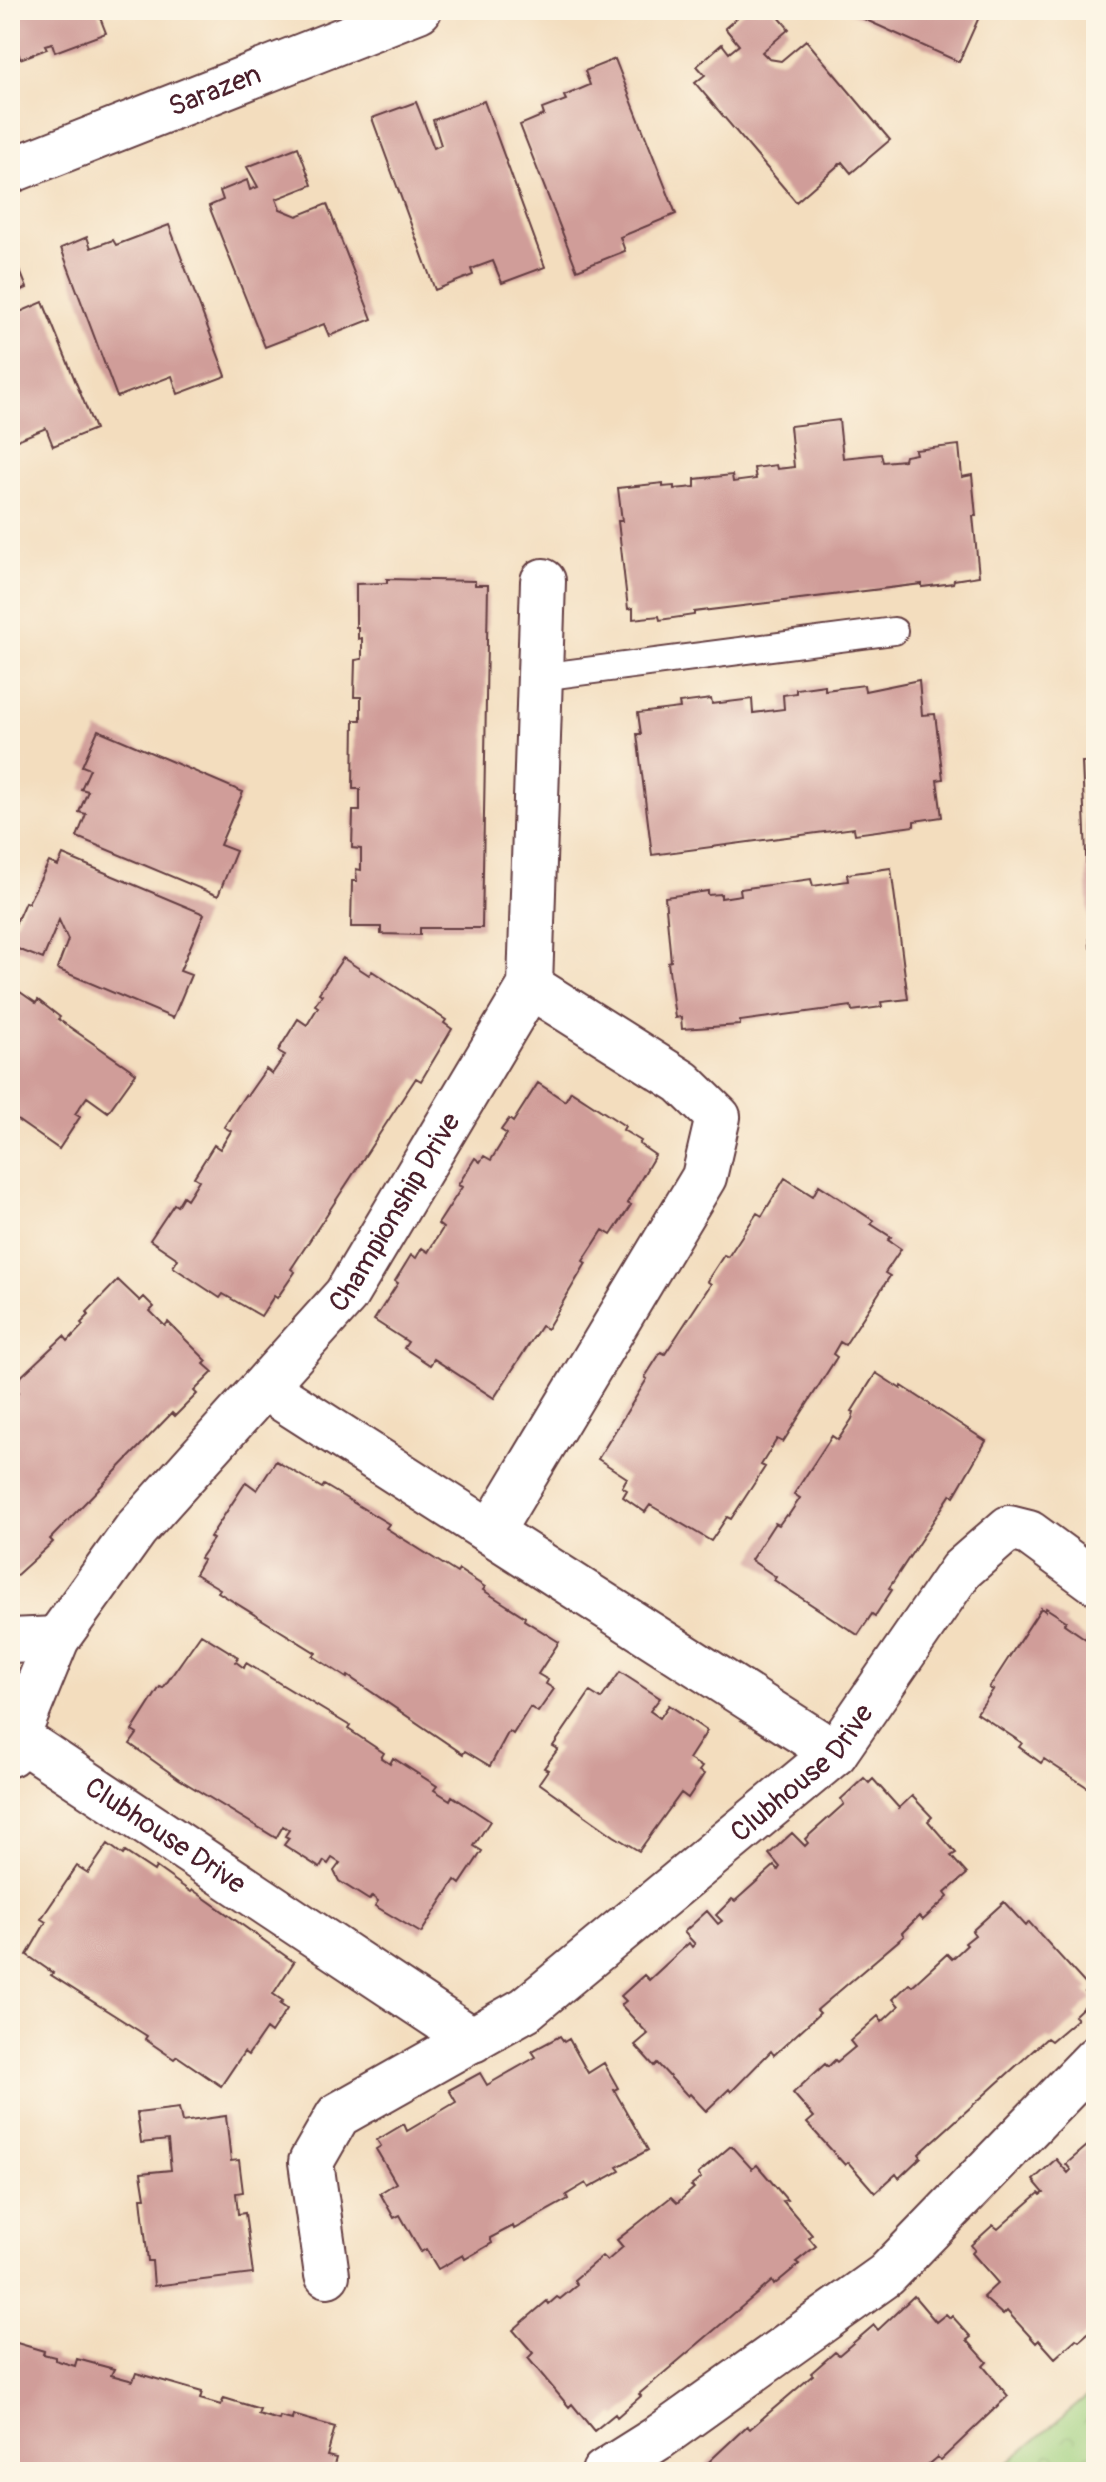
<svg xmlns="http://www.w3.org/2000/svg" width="1106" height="2482" font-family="Pangolin,sans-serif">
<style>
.park{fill:url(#park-crowns);stroke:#747855;stroke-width:2}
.building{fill:#d09d99}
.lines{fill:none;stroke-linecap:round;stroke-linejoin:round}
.lane-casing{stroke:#633c41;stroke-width:30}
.street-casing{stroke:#633c41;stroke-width:48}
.lane{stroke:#fff;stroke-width:26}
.street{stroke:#fff;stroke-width:44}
.labels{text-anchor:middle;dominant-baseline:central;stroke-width:6;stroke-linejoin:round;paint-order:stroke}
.street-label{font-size:28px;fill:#4a1f2b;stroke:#fcf5e5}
</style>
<defs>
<pattern id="park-crowns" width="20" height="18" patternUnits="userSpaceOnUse" patternTransform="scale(2)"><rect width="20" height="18" fill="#9fd07f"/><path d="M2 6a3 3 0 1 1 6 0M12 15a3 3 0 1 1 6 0" fill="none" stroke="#8ab26e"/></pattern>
</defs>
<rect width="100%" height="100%" fill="#fcf5e5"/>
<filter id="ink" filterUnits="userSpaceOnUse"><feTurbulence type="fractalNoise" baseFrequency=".0125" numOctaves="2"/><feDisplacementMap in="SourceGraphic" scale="16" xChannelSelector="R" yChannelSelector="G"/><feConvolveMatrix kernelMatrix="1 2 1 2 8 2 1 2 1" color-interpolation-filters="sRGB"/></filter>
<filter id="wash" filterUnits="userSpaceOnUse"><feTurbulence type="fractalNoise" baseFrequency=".006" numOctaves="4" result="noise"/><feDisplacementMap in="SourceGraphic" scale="32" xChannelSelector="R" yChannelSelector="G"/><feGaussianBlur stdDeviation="1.8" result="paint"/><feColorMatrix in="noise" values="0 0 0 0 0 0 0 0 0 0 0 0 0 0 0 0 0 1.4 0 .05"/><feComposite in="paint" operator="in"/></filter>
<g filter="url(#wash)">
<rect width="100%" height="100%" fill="#f3ddbe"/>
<path class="park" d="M1096 2389V2472H997Z"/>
<g id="blocks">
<path class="building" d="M10 10H97L106 33 55 52 52 43 45 45 47 49 20 59 19 55 10 59Z
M746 10H773L789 29 762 52 769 59 781 61 806 40 890 140 851 173 842 162 796 202 695 83 705 75 697 66 722 44 729 53 739 45 725 28Z
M844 10H972L980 15 959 62Z
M615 59 676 214 620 237 625 251 577 270 520 125 544 115 542 109 566 100 564 96 590 85 585 71Z
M484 101 545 267 502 283 493 261 471 269 473 275 435 290 372 118 416 102 434 148 441 145 433 120Z
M298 147 312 185 276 199 280 209 297 216 327 204 372 319 329 336 324 324 265 347 209 206 223 200 220 191 247 180 250 190 258 187 247 167Z
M169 225 226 376 178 394 172 376 117 397 61 248 87 237 91 248 113 240 116 245Z
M16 261 27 288 13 294V297L10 298V264Z
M43 302 95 429 53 446 46 428 10 443V313L19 310 20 312Z
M839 420 843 458 881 454 883 462 904 460 905 456 916 454 915 450 959 445 962 477 972 475 976 516H973L979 576 954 580 953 583 922 587V584L694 612V615L660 620 659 616 633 619V608L628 609 618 521H622L618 488 663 483V487L674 486V489L695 487V479L732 475 733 482 756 479 754 468 776 465 777 469 794 467 790 426Z
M387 579 475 581V585H488L482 928H420V935L381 934V927H351L352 881H357L356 869 361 870V849L352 848 353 811H360V789H353L354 720H361V697H354L355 660 362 659V638L358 639V627H356V584L387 583Z
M919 680 922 715 935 714 943 779 937 780 942 817 914 821V826L855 834 854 828 652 855 637 734H641L638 713 680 708 679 703 711 699 712 704 752 699 753 713 784 709 783 695 796 693V689L825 685V690L864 685 865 691Z
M98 730 243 792 220 845 236 851 218 896 77 837 86 814 79 812 88 791 81 789 90 769 82 766Z
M1082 762H1096V948H1090Z
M63 855 204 914 180 971 191 975 173 1018 57 969 68 940 59 920 43 959 10 946 13 938 10 936 25 902 28 903 49 862 58 866Z
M891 868 908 999 881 1002 882 1007 852 1011 851 1006 740 1021V1025L682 1029 681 1017 675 1018 668 962 671 961 665 897 708 891V895L721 894V898L741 895 740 889 811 879 813 886 848 881 847 874Z
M343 958 369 975 372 971 446 1020 444 1023 452 1029 421 1081 416 1078 291 1269 295 1272 277 1298 274 1296 261 1316 223 1294 220 1298 173 1267 178 1259 150 1240 174 1204 177 1206 183 1196 187 1199 199 1180 194 1177 214 1145 220 1149 231 1131 224 1127 245 1095 247 1096 266 1069 272 1074 285 1055 278 1051 298 1019 307 1025 318 1007 315 1005 322 995 319 993Z
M10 985 36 1003 38 1000 60 1017 58 1019 136 1073 108 1112 87 1097 75 1114 80 1117 59 1149 10 1115Z
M538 1083 565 1101 571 1091 625 1126 623 1130 641 1141 639 1144 655 1155 627 1203 631 1205 611 1235 603 1230 583 1261 586 1263 547 1329 541 1326 494 1398 434 1359 430 1365 404 1348 408 1342 374 1320 398 1283 395 1281 411 1255 416 1258 422 1248 428 1252 443 1228 438 1224 462 1187 458 1185 475 1158 480 1162 484 1156 491 1160 507 1134 501 1130 509 1119 513 1122Z
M785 1178 813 1196 819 1185 874 1221 871 1224 891 1237 888 1240 901 1249 885 1273 890 1276 845 1345 840 1342 833 1354 837 1357 783 1442 777 1439 761 1465 765 1467 731 1519 727 1517 711 1541 650 1505 645 1512 623 1497 627 1490 622 1487 627 1478 598 1459 647 1379 645 1377 661 1352 665 1354 711 1284 707 1281 724 1255 728 1257 757 1213 762 1216Z
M118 1280 140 1301 144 1297 154 1307 150 1311 165 1326 168 1322 207 1361 204 1364 213 1372 194 1391 197 1394 175 1416 172 1413 50 1539 53 1542 10 1581V1400L18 1392 12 1385 64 1336 68 1341 83 1325 81 1323 89 1315 87 1312Z
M876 1373 901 1389 902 1386 986 1441 954 1496 951 1494 889 1588 892 1590 875 1616 872 1614 858 1635 774 1580 776 1577 751 1560 775 1523 779 1525 786 1515 788 1516 800 1498 794 1494 832 1436 838 1440 852 1419 854 1412 852 1411Z
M276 1461 322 1488 324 1485 389 1524 386 1528 457 1573 459 1570 485 1587 483 1590 525 1617 524 1620 559 1642 538 1674 548 1680 546 1684 554 1689 538 1712 530 1707 513 1734 509 1731 490 1766 465 1751 463 1754 348 1676 347 1678 313 1656 316 1653 218 1592 220 1589 195 1574 203 1560 200 1558 213 1539 210 1537 246 1482 257 1490Z
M1041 1608 1045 1611 1046 1608 1066 1621 1064 1624 1096 1646V1793L1044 1759 1041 1763 1019 1747 1022 1743 977 1713 993 1690 989 1688Z
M201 1634 238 1657 236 1662 244 1668 246 1663 350 1726 348 1729 384 1753 381 1758 390 1764 393 1758 437 1786 434 1790 450 1800 452 1796 490 1821 474 1846 482 1851 460 1884 455 1880 421 1933 375 1906 378 1901 372 1896 369 1900 339 1881 334 1871 340 1863 332 1858 328 1864 324 1861 320 1868 284 1845 289 1838 285 1836 289 1830 283 1826 276 1838 179 1779 130 1744 137 1734 132 1731 160 1687 163 1688Z
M620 1672 660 1698 650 1711 660 1718 669 1705 707 1731 689 1759 702 1767 699 1771 704 1774 688 1798 681 1793 639 1851 614 1836 539 1783 548 1770 544 1768 558 1749 553 1746 590 1692 601 1699Z
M864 1778 869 1783 873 1779 899 1808 912 1796 932 1817 928 1821 956 1853 951 1856 967 1874 945 1893 948 1897 923 1920 919 1916 902 1933 904 1936 817 2010 820 2013 774 2055 771 2051 731 2092 729 2089 706 2111 690 2094 688 2096 657 2063 654 2066 635 2045 648 2034 621 2005 626 2001 621 1996 644 1975 649 1980 689 1943 692 1947 695 1944 684 1932 707 1911 718 1924 722 1921 716 1915 732 1899 735 1901 774 1866 778 1870 780 1867 769 1854 792 1833 805 1846 808 1843 805 1839 844 1804 841 1799Z
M108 1844 123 1855 125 1852 154 1871 156 1867 191 1892 193 1890 294 1962 273 1994 283 2001 280 2004 287 2009 271 2033 266 2029 248 2055 244 2052 221 2086 177 2056 174 2059 145 2039 147 2036 51 1975 53 1973 27 1955 46 1922 41 1919 77 1866 88 1873Z
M1004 1902 1026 1926 1029 1922 1089 1988 1085 1992 1092 1999 1074 2016 1077 2019 1051 2041 1047 2038 919 2154 921 2157 899 2178 896 2174 875 2193 848 2162 845 2165 807 2123 814 2117 793 2093 825 2064 828 2067 835 2060 837 2062 855 2047 850 2041 878 2016 882 2022 899 2006 893 1999 909 1984 912 1986 947 1954 952 1959 967 1945 965 1943 975 1935 972 1931Z
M560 2036 564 2042 569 2039 588 2073 604 2063 618 2088 614 2090 648 2150 617 2167 620 2171 589 2188 586 2183 566 2195 568 2199 514 2229 513 2226 490 2238 492 2243 465 2259 463 2255 438 2269 426 2249 421 2252 400 2215 394 2218 380 2193 396 2183 376 2149 381 2146 377 2140 404 2124 407 2131 456 2102 449 2090 480 2073 487 2085 536 2057 532 2051Z
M179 2108 182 2122 226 2116 231 2161 239 2160 243 2192 236 2193 238 2214 245 2213 253 2274 154 2286 152 2261H148L141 2198H145L141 2173 171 2170 168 2140 141 2143 137 2113Z
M1094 2140 1096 2326 1079 2341 1076 2339 1055 2358 1039 2340 1036 2343 1007 2311 1003 2315 983 2297 998 2283 972 2253 975 2250 971 2245 993 2225 998 2229 1039 2193 1041 2195 1044 2193 1033 2180 1056 2159 1068 2173 1071 2170 1066 2164Z
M731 2146 752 2169 757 2165 787 2200 783 2201 812 2235 809 2238 816 2246 796 2262 799 2264 774 2285 772 2281 639 2394 641 2396 617 2417 615 2414 594 2431 572 2404 569 2407 528 2358 533 2353 513 2330 547 2301 549 2304 557 2297 560 2299 577 2285 574 2280 602 2256 607 2261 623 2247 617 2240 636 2225 671 2197 677 2203 694 2188 691 2186 701 2178 698 2174Z
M914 2296 936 2322 946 2314 950 2318 952 2316 971 2337 967 2340 987 2362 983 2366 1008 2396 941 2460 937 2457 919 2472H698L747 2426 750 2429 813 2375 811 2373 835 2352 839 2355 874 2325 878 2330Z
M10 2341 44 2351 43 2354 55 2357V2360L75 2366 77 2359 114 2369 111 2375 133 2381 136 2373 202 2392 200 2399 221 2405 224 2398 260 2409 258 2414 279 2420 280 2417 292 2420 293 2415 335 2427 327 2456 336 2458 332 2472H10Z"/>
</g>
</g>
<g filter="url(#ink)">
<use href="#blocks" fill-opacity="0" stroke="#633c41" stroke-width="2"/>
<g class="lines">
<g class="lane-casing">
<path id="lane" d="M540 677 894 631"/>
</g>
<g class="street-casing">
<g id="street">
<path id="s1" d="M10 171 419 10"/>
<path d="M264 1387 835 1753"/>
<path d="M491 1532 704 1177 718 1117 682 1082 530 986"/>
<path d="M10 1641 57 1639"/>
<path id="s2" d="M17 1737 473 2040"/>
<path id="s3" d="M10 1754 57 1639 136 1529 346 1295 530 986 543 581"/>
<path id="s4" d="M327 2275 311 2162 338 2115 526 2009 835 1753 961 1570 1009 1528 1029 1533 1096 1582"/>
<path d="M604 2472 658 2438 886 2275 1096 2058"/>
</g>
</g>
<use href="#lane" class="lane"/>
<use href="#street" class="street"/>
</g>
</g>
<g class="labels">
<g class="street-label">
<text stroke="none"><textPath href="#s1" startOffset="220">Sarazen</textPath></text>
<text stroke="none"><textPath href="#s3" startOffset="670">Championship Drive</textPath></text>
<text stroke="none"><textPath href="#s4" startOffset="748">Clubhouse Drive</textPath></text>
<text stroke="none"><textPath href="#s2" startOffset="178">Clubhouse Drive</textPath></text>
</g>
</g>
<rect width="1106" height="2482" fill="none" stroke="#fcf5e5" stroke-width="40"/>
</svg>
